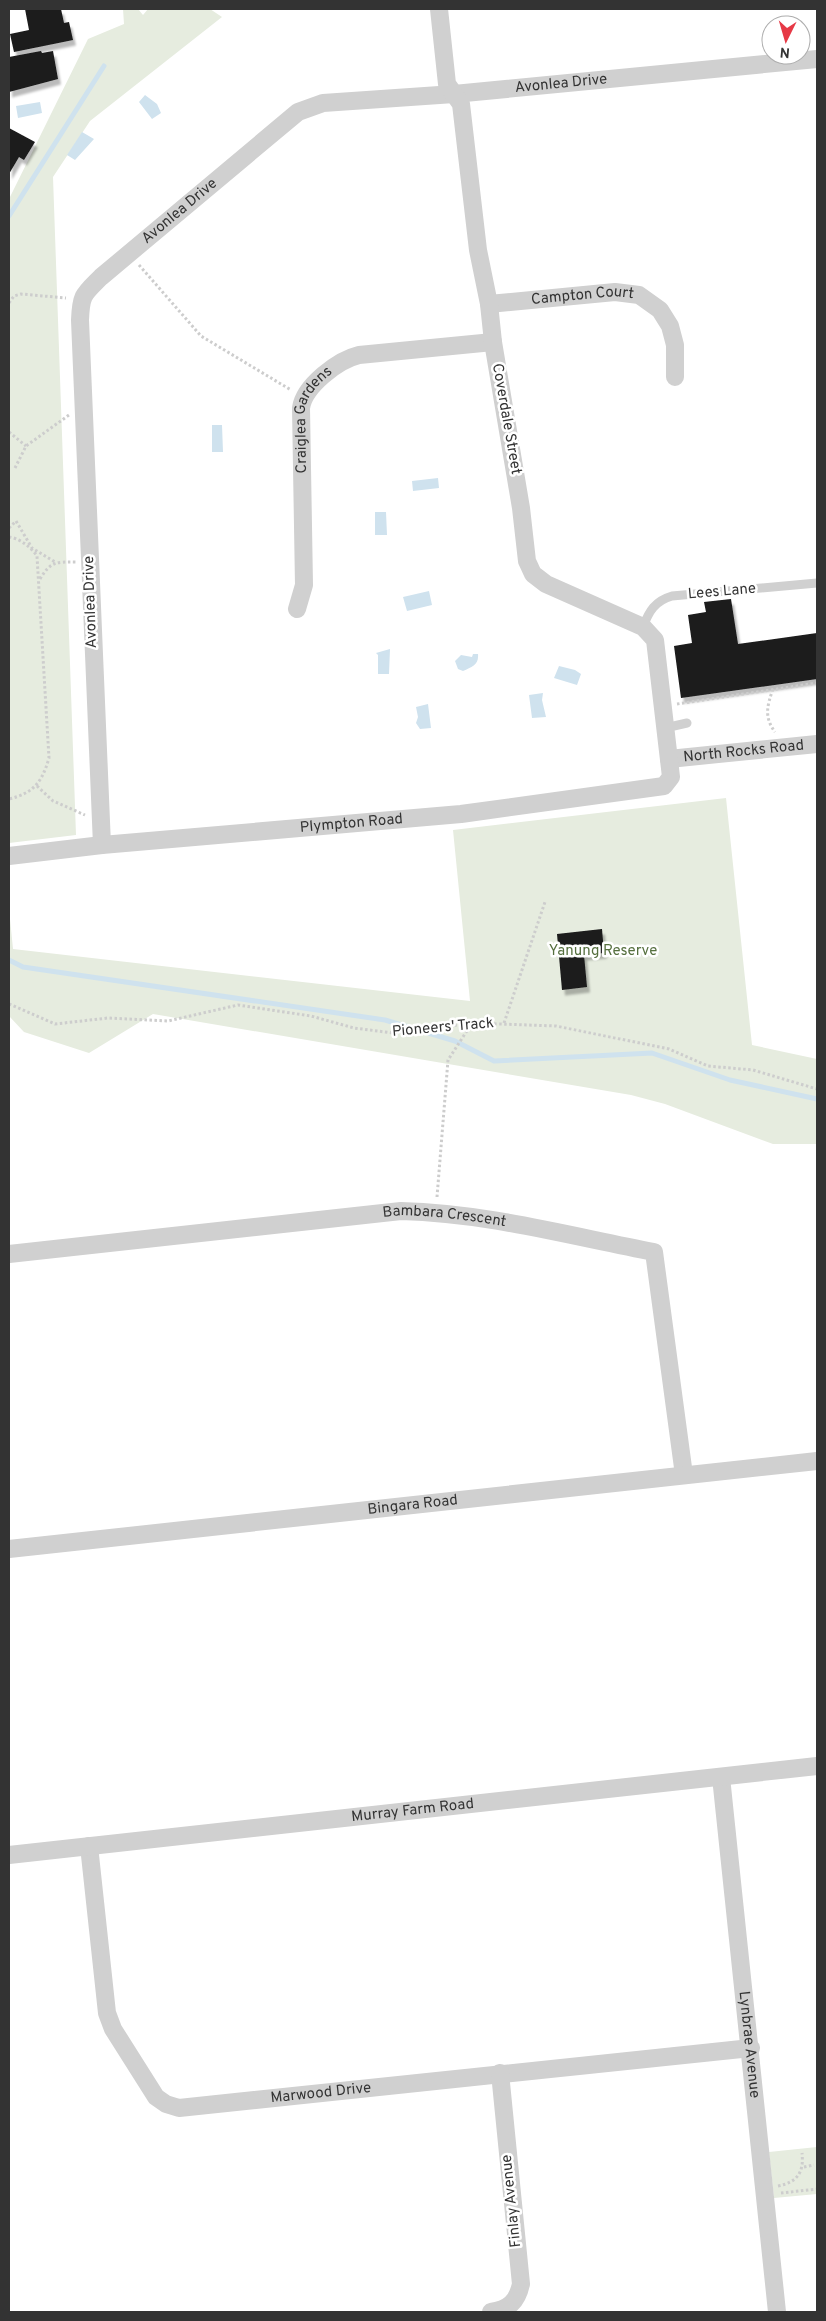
<svg xmlns="http://www.w3.org/2000/svg" width="826" height="2321" font-family="Overpass,sans-serif">
<style>
.green{fill:#e6ecdf}
.water{fill:#cfe2ee}
.lines{fill:none;stroke-linecap:round;stroke-linejoin:round}
.stream{stroke:#cfe2ee;stroke-width:5}
.building{fill:#1a1a1a;filter:url(#shadow)}
.path{stroke:#cdcdcd;stroke-width:3;stroke-dasharray:2.5 2.5;stroke-linecap:butt}
.service{stroke:#d0d0d0;stroke-width:9}
.minor{stroke:#d0d0d0;stroke-width:18}
.labels{text-anchor:middle;dominant-baseline:central;stroke-width:5;stroke-linejoin:round;paint-order:stroke}
.street-label{font-size:15px;fill:#333;stroke:#fff}
.park-label{font-size:15px;fill:#56703f;stroke:#fff}
</style>
<defs>
<filter id="shadow"><feDropShadow dx="3" dy="5.5" stdDeviation="1" flood-color="#0004"/></filter>
</defs>
<rect width="100%" height="100%" fill="#fff"/>
<path class="green" d="M123 9H138L143 15 148 9H210L222 17 90 121 53 177 76 835 9 843V199L88 39 124 24Z
M726 798 752 1045 817 1059V1144H773L665 1104 631 1095 153 1014 89 1053 24 1032 9 1016V909L13 949 470 1001 453 830Z
M817 2147V2194L774 2198 769 2152Z"/>
<path class="water" d="M145 95 157 104 161 113 152 119 139 102Z
M40 102 42 113 18 118 16 106Z
M82 132 94 139 75 160 67 155Z
M212 425H222L223 452H212Z
M438 478 439 488 413 491 412 481Z
M375 512H386L387 535H375Z
M429 591 432 605 407 611 403 597Z
M390 649 389 674H378V655L376 653Z
M473 654H478C479 665 472 667 463 671L458 669 455 661 461 655 472 657Z
M559 666 575 670 581 674 577 685 554 678Z
M543 693 542 700 546 717 532 718 529 695Z
M428 704 431 728 420 729 416 723 418 717 416 707Z"/>
<g class="lines">
<path class="stream" d="M9 216 104 66
M9 960 23 967 385 1020 455 1041 494 1061 652 1053 730 1080 817 1099"/>
</g>
<path class="building" d="M25 9H61L64 23 69 22 73 40 14 52 10 34 29 30Z
M41 51 42 53 53 51 58 79 9 92V57Z
M9 128 35 142 24 160 19 157 9 174Z
M731 599 738 644 817 633V679L681 698 674 646 692 643 688 615 706 612 704 602Z
M602 929 604 953 584 955 587 987 562 990 557 934Z"/>
<g class="lines">
<path class="path" d="M139 265 201 336 291 390
M9 303 14 296 21 294 66 298
M9 432 26 446
M15 468 26 446 69 415
M9 528 16 521 32 548 55 562
M9 537C19 538 31 547 37 556L49 758C42 782 34 793 9 799
M40 579C51 561 56 562 76 562
M773 689C767 706 764 717 775 732
M677 704 817 683
M37 786 53 801 85 815
M9 1004 55 1024 108 1018 168 1021 238 1005 311 1016 354 1028 393 1033 472 1023 556 1026 669 1049 708 1066 753 1070 817 1089
M504 1023 545 902
M437 1197 448 1060 472 1023
M804 2167 814 2165
M778 2186C798 2182 804 2172 802 2153
M781 2193 817 2189"/>
<path class="service" d="M643 627C649 611 655 601 672 596L817 583
M665 728 687 723"/>
<g class="minor">
<path id="s1" d="M489 304 615 292 639 295 660 310 670 326 675 345V377"/>
<path id="s2" d="M297 609 304 585 301 408C304 386 338 360 359 355L493 342"/>
<path id="s3" d="M669 759 817 744"/>
<path id="s4" d="M102 845 80 320C81 294 84 294 101 277L298 112 323 103 454 94 817 59"/>
<path id="s5" d="M9 856 102 845 461 814 664 786 671 777 655 640 643 627 546 584 533 574 527 561 521 508 493 342 489 304 478 250 461 104 447 84 439 9"/>
<path id="s6" d="M9 1254 401 1211C486 1213 570 1236 654 1252L684 1475"/>
<path id="s7" d="M9 1549 817 1461"/>
<path id="s8" d="M721 1777 777 2312"/>
<path id="s9" d="M89 1846 107 2013 113 2029 156 2097 166 2104 179 2108 751 2048"/>
<path id="s10" d="M9 1855 817 1766"/>
<path d="M491 2312C509 2309 517 2302 521 2284L500 2073"/>
</g>
</g>
<g class="labels">
<g class="street-label">
<text stroke="none"><textPath href="#s4" startOffset="1098">Avonlea Drive</textPath></text>
<text stroke="none"><textPath href="#s4" startOffset="678">Avonlea Drive</textPath></text>
<text stroke="none"><textPath href="#s1" startOffset="94">Campton Court</textPath></text>
<text transform="translate(506 419) rotate(80)">Coverdale Street</text>
<text stroke="none"><textPath href="#s2" startOffset="194">Craiglea Gardens</textPath></text>
<text transform="translate(722 592) rotate(-5)">Lees Lane</text>
<text transform="translate(91 602) rotate(-92)">Avonlea Drive</text>
<text stroke="none"><textPath href="#s3" startOffset="75">North Rocks Road</textPath></text>
<text stroke="none"><textPath href="#s5" startOffset="344">Plympton Road</textPath></text>
<text transform="translate(443 1028) rotate(-5)">Pioneers' Track</text>
<text stroke="none"><textPath href="#s6" startOffset="438">Bambara Crescent</textPath></text>
<text stroke="none"><textPath href="#s7" startOffset="406">Bingara Road</textPath></text>
<text stroke="none"><textPath href="#s10" startOffset="406">Murray Farm Road</textPath></text>
<text stroke="none"><textPath href="#s8" startOffset="269">Lynbrae Avenue</textPath></text>
<text stroke="none"><textPath href="#s9" startOffset="434">Marwood Drive</textPath></text>
<text transform="translate(512 2201) rotate(-96)">Finlay Avenue</text>
</g>
<g class="park-label">
<text x="603" y="951">Yanung Reserve</text>
</g>
</g>
<rect width="826" height="2321" fill="none" stroke="#333333" stroke-width="20"/>
<g transform="translate(786 40) rotate(185)"><circle r="24" fill="#ffffff" stroke="#adadad"/>
<path d="M0-4L9 19L0 12L-9 19Z" fill="#e63946"/>
<text y="-8" font-size="14" font-weight="bold" text-anchor="middle" fill="#333333">N</text>
</g>
</svg>
